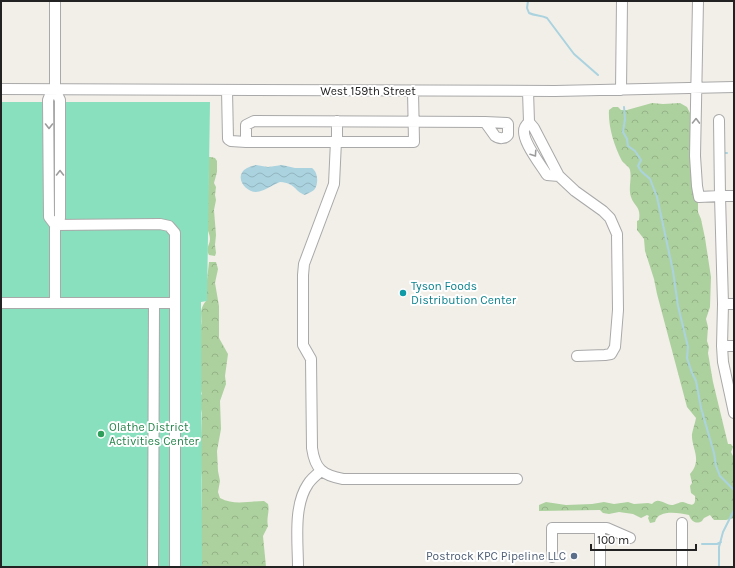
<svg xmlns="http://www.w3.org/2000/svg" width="735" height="568" font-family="Karla,sans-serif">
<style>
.forest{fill:url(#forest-crowns)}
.pitch{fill:#88e0be}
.water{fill:url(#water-waves)}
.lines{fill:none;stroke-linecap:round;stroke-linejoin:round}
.stream{stroke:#aad3df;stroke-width:2}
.minor-casing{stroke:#a9a9a9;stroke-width:12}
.minor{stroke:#fff;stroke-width:10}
.oneway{stroke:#9c9c9c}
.culture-dot{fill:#0f9aa8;stroke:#fff;stroke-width:1.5}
.leisure-dot{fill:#2e9e5b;stroke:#fff;stroke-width:1.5}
.service-dot{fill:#5c6f8a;stroke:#fff;stroke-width:1.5}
.labels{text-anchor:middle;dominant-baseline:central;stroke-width:4;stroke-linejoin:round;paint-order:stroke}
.street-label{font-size:12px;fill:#222;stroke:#fff}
.culture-label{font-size:12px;fill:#0d838f;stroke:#fff;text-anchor:start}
.leisure-label{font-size:12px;fill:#27864d;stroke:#fff;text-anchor:start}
.service-label{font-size:12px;fill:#4e5e75;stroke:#fff;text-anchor:end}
</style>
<defs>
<pattern id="forest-crowns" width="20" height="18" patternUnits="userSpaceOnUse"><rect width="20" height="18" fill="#add19e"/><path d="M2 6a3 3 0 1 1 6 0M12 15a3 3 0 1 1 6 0" fill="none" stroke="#95b388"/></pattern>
<pattern id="water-waves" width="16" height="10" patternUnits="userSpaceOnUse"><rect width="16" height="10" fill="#aad3df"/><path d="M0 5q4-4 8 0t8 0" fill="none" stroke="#92b5bf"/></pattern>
</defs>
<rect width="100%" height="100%" fill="#f2efe9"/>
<path class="forest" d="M652 103 663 104 680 103 687 107 690 113V168L692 175V186L698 199V212L701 219 705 238 711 277 710 307 706 319 708 327 707 341 709 347 708 353 713 382 728 444H731L733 447 731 452 734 458V518L726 520H714L710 515 704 518 702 521C696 525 691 521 689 515 679 513 658 509 655 522L650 523 648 518 649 516 647 515 641 518 633 514 619 512 609 514 603 513 600 510 539 511V505L546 502 566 505 592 504 604 502 614 504 628 502 634 504 648 503 652 504C659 496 665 506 673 505 677 504 679 502 683 502 690 504 696 509 695 496L691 493 690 486 692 483 690 474C703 459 691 448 692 434 693 429 695 423 696 418L687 407 657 294 654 279 645 251 644 239 637 230V221L639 220C641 206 635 208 631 197 628 188 632 179 630 170 629 166 624 164 622 161 614 146 608 126 609 110L613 107H618L621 110H627Z
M209 157H211L215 158 217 161V172L214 183 216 187 215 195 216 200 214 210 216 235 215 245 216 253 215 256 209 255C205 248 210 245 210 239 210 235 208 231 207 228Z
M209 262H216L218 269 215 283 219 306V338L228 354 225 376 226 384 220 401 221 429 217 451 218 471 220 481 218 492 220 498C235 506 248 501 264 501L268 504C270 512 266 518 268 526L263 536 266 567H201L200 510 202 506V478L200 464 202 413 199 402 201 395 202 394 200 388V330C204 318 197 312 206 301L207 280Z"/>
<path class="pitch" d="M1 102H210L207 301 201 302 202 567H1Z"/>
<path class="water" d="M256 165 268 167 282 165 295 168H312C318 172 319 184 314 190 312 192 308 193 305 195 294 191 296 183 280 182 272 185 265 191 256 192 246 192 235 179 244 170 248 167 252 166 256 165Z"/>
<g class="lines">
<path class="stream" d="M528 1 527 8 529 13C535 16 541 15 547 18L574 54 598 75
M624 107 625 119 623 132 627 139 628 146 635 151 641 160 638 166 641 171 650 179 657 197 673 271 678 306 688 347 687 358 692 373 696 381 701 408 714 453 716 466 720 476 734 490
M724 153H727
M702 544H717L721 542
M719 567V547L723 532 734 510"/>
<g class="minor-casing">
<path id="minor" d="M698 1 695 156 697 186 699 197 720 196 723 304 722 346 723 362 734 413
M1 89 555 91 734 87
M227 90 228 139 231 141 246 142H414L413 91
M621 90 622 1
M528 91 529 122 534 128 559 176 575 191 603 211 610 218 617 234 618 310 615 347 611 354 605 355 577 356
M719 120 720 196H734
M529 122C528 123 525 126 525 127 519 138 541 165 547 175L559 176
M336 141 334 184 304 264 303 275V345L311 359 312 448C315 469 322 475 343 479H517
M337 141V121
M246 142V125L254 121 485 122 495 136C499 139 505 139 508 135V124L507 123 485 122
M55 225 160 224 169 226 175 233V567
M55 225 49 217 48 100 50 95 55 90
M1 303H175
M55 303V225L60 218V100L55 90V1
M723 304H734
M722 346H734
M682 523V567
M600 528H607L630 538
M552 557V528H600V567
M153 567 154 303
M298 567C298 542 293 506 308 484 311 479 316 475 321 471"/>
</g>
<use href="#minor" class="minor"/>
</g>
<defs><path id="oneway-chevron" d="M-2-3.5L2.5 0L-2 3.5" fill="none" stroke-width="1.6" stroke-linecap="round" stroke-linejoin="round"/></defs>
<g class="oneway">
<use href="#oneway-chevron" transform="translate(696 121) rotate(-89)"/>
<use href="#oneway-chevron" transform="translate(49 126) rotate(90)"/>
<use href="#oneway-chevron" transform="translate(534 154) rotate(56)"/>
<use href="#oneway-chevron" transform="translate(60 173) rotate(-90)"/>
</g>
<circle class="culture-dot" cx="403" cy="293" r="4"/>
<circle class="leisure-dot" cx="101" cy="434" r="4"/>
<circle class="service-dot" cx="574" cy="556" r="4"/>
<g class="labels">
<g class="street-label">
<text x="368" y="91">West 159th Street</text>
</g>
<g class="culture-label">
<text x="411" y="286">Tyson Foods<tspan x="411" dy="14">Distribution Center</tspan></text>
</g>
<g class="leisure-label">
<text x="109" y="427">Olathe District<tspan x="109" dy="14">Activities Center</tspan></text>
</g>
<g class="service-label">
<text x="566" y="556">Postrock KPC Pipeline LLC</text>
</g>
</g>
<rect width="735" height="568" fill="none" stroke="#222222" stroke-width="4"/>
<path d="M591 544v6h105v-6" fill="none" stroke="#222222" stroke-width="2"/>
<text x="597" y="544" font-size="12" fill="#222222" stroke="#ffffff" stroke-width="3" paint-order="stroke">100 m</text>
</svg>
